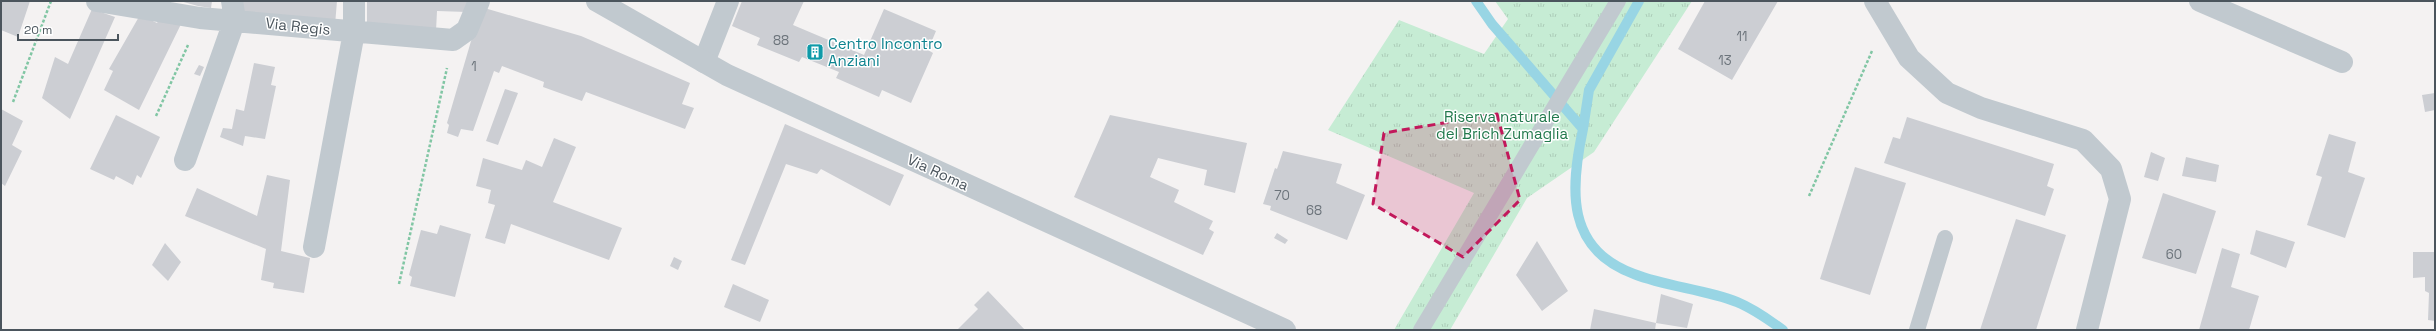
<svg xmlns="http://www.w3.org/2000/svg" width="2436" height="331" font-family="'Space Grotesk',sans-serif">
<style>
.park{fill:url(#park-tufts)}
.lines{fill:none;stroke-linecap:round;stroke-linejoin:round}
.stream{stroke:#98d5e4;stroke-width:10}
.building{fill:#ccced3}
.path{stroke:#81c6a4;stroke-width:2.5;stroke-dasharray:3 2;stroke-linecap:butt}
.service{stroke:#c1c9cf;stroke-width:16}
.minor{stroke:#c1c9cf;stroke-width:22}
.tertiary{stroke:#c1c9cf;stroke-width:22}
.marked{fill:#c2185b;fill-opacity:0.2;stroke:#c2185b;stroke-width:3;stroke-dasharray:8 5;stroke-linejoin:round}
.labels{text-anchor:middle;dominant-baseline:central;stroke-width:3;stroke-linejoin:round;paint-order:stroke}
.number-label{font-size:13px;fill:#6b737a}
.street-label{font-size:15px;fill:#4b555d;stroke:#fff}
.culture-label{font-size:15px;fill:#0d838f;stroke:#fff;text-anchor:start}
.park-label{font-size:15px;fill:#22794d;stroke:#fff}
</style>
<defs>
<pattern id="park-tufts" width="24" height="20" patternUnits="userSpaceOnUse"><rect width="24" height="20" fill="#c6ecd4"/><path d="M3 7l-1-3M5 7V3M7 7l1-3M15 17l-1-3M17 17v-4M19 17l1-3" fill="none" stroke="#acccb8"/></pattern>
</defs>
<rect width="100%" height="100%" fill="#f4f2f2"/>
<path class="park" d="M1495 1H1692L1594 152 1527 198 1450 330H1394L1474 193 1328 130 1399 20 1484 54 1508 19Z"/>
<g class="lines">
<path class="stream" d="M1476 1 1492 24 1583 129C1570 190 1566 249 1634 274 1667 287 1704 289 1737 302 1754 309 1768 319 1783 330
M1583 129 1589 90 1639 1"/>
</g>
<path class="building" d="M2 1H30L18 37 1 30Z
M180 1H212L211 8 198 6Z
M243 1H337L335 25 242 13Z
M367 1H468L467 12 437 11 436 31 367 25Z
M742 1H804L793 25 864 55 884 9 936 31 928 50 933 53 911 103 882 90 879 97 836 78 839 72 802 57 799 62 757 45 760 38 732 26Z
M1705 1H1778L1732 80 1678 49Z
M481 7 581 36 690 83 682 104 694 108 685 129 586 92 582 101 543 87 544 82 502 66 499 73 494 71 473 131 461 129 458 137 447 133 449 125 447 123Z
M92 9 115 17 70 119 42 98 55 57 68 64Z
M163 13 184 18 139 110 104 90 113 71 109 69 140 15 157 23Z
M254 63 275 67 271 85 276 86 265 139 245 136 243 146 220 137 223 128 232 129 236 109 244 111Z
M199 65 204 67 200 76 194 74Z
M505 89 518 93 498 145 486 141Z
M2435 93V110L2425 112 2422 95Z
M1 109 23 121 12 145 22 151 5 186 1 183Z
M116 115 160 137 141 178 137 175 133 185 116 176 114 180 90 169Z
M1110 115 1247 143 1235 193 1204 185 1207 170 1158 158 1150 177 1179 190 1174 202 1213 221 1209 229 1214 232 1203 255 1074 197Z
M1907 117 2054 164 2047 186 2054 189 2045 216 1884 163 1893 137 1900 139Z
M785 124 904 175 890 206 821 169 817 174 786 164 745 265 731 260Z
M2329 134 2356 142 2348 172 2365 178 2345 238 2307 225 2322 177 2316 175Z
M554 138 576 147 553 202 622 228 609 260 511 224 505 244 485 238 495 205 488 203 491 190 476 186 483 158 522 170 526 160 542 167Z
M1283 151 1342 164 1336 183 1365 195 1347 240 1270 210 1271 206 1263 204 1275 168 1277 169Z
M2151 152 2165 158 2158 181 2144 177Z
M2186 157 2219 165 2216 182 2182 176Z
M1855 167 1906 183 1870 295 1820 279Z
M267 175 290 180 281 251 310 258 304 293 273 288 274 283 261 280 266 249 185 216 197 188 257 216Z
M2163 193 2216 211 2196 274 2142 258Z
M2016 219 2066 235 2036 330H1980Z
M440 225 471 234 455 297 410 286 412 277 409 275 421 230 437 234Z
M2256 230 2295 242 2286 268 2250 254Z
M1277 233 1288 240 1285 244 1274 238Z
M1537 241 1568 291 1542 311 1516 275Z
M165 243 181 262 168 281 152 265Z
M2222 248 2240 254 2231 287 2259 296 2249 330H2199Z
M2413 252H2435V321L2428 320 2429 293 2425 291V277L2413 278Z
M674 257 682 261 678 270 670 266Z
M733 284 769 300 760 322 724 307Z
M988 291 1025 330 958 329 978 309 974 305Z
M1661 294 1693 304 1687 328 1656 323Z
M1594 309 1656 323 1655 330H1590Z"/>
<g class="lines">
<path class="path" d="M13 102 51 1
M156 116 188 45
M1809 196 1872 51
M399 284 447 68"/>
<path class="service" d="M1421 330 1618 1
M1917 330 1945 238"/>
<path class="minor" d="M97 1 200 18 453 40 467 30 479 1
M1875 1 1909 58 1947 93 1981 108 2083 140 2111 169 2120 199 2087 330
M2200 1 2342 62
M704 62 728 1
M185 160 235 19 232 1
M314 247 354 32V1"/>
<path class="tertiary" d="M597 1 727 75 1285 330"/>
</g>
<path class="marked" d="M1497 114 1520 200 1463 257 1373 204 1384 133Z"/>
<defs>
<g id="building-square" transform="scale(0.9)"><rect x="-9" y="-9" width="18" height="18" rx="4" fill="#0f9aa8" stroke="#fff"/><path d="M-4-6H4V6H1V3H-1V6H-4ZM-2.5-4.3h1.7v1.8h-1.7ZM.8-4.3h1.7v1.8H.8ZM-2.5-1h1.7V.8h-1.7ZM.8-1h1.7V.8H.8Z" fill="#fff"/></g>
</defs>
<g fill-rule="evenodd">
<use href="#building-square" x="815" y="52"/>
</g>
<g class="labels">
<g class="number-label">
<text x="1742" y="36">11</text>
<text x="781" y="40">88</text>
<text x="1725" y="60">13</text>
<text x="474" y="66">1</text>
<text x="1282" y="195">70</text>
<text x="1314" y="210">68</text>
<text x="2174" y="254">60</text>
</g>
<g class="street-label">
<text transform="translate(298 26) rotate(6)">Via Regis</text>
<text transform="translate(938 172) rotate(25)">Via Roma</text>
</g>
<g class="culture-label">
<text x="828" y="43">Centro Incontro<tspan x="828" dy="17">Anziani</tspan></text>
</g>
<g class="park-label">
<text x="1502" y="116">Riserva naturale<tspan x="1502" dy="17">del Brich Zumaglia</tspan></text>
</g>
</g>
<rect width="2436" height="331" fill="none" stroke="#4b555d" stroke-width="4"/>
<path d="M18 34v6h100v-6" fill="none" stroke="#4b555d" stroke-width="2"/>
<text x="24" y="34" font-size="12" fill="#4b555d" stroke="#ffffff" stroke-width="3" paint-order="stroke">20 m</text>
</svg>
